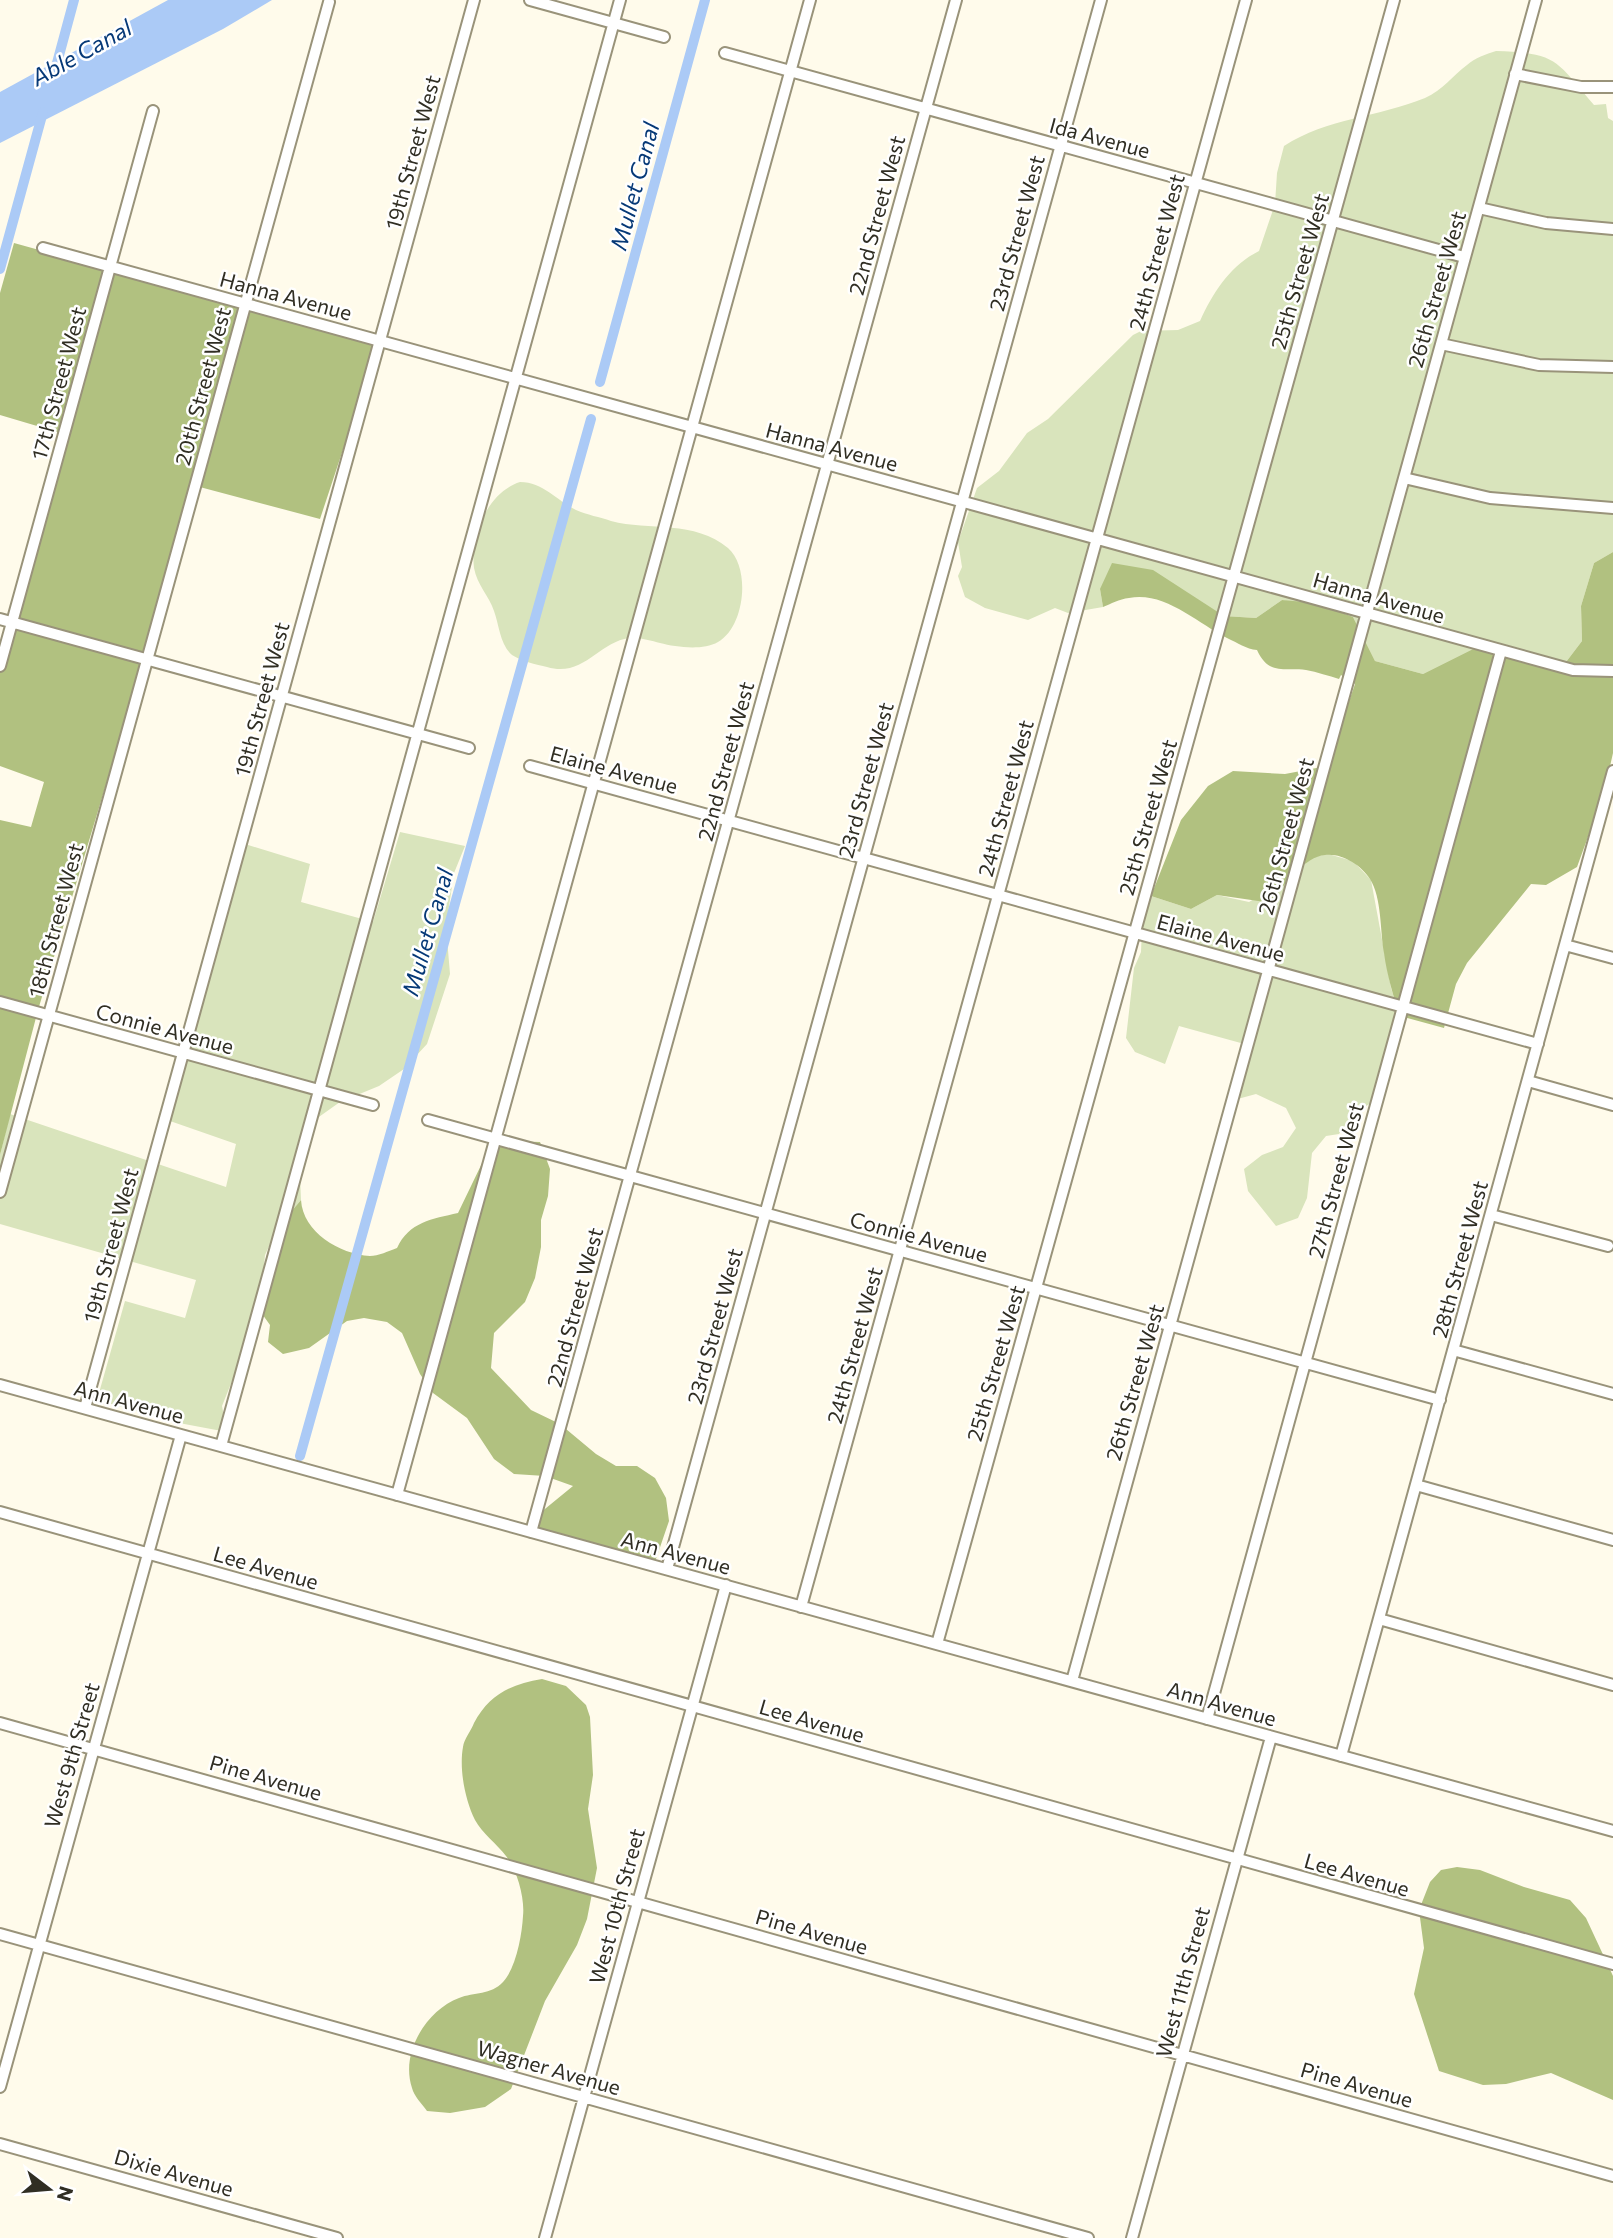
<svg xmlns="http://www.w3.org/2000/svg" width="1613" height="2238" font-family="Commissioner,sans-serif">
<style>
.green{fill:#d9e4bc}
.forest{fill:#b1c180}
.water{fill:#abcaf6}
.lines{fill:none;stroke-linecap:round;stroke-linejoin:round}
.canal{stroke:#abcaf6;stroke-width:10}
.minor-casing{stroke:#99937a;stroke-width:14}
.minor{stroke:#fff;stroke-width:10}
.labels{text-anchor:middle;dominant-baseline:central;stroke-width:5;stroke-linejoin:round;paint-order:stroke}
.street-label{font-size:21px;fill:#302e23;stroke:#fff}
.water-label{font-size:23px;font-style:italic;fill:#063977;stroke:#fff}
</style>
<rect width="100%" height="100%" fill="#fffbeb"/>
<path class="green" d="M1496 51C1558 53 1556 61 1594 105L1606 104 1608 118 1613 121V552L1594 563 1581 606 1582 641 1563 666 1473 649 1423 674 1375 661 1353 617 1282 600 1256 618 1224 616 1193 598 1100 589 1103 607 1068 613 1055 608 1028 620 985 608 965 597 958 576 962 567 958 542 977 488 999 471 1027 433 1048 419 1133 335 1141 331 1178 330 1200 321C1213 292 1231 265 1259 251L1275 204 1277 173 1284 146C1327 118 1379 117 1425 98 1443 90 1452 76 1467 65 1475 58 1486 54 1496 51Z
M520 482C543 482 556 500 576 510 587 515 600 517 611 521 649 531 695 520 728 548 751 568 745 627 718 642 702 651 676 647 660 643 651 641 639 637 629 638 599 642 583 678 547 667 537 665 519 660 512 655 500 645 499 624 494 611 489 596 477 585 474 568 470 535 488 492 520 482Z
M400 832 465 846 454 873 446 926 450 974 427 1044 404 1069 379 1086 340 1102 316 1119 300 1177 301 1200 277 1229 265 1255 260 1311 222 1406 227 1432 179 1423 97 1400 125 1301 185 1318 196 1280 0 1224V1155L10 1114 226 1187 236 1144 170 1121 245 844 310 864 301 902 373 922Z
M1328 854 1353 861 1371 880 1391 988 1400 1016 1377 1100 1355 1112 1339 1134 1326 1136 1312 1153 1307 1198 1298 1218 1276 1226 1248 1191 1244 1169 1262 1155 1283 1147 1296 1128 1286 1108 1256 1094 1234 1100 1248 1045 1179 1026 1165 1064 1135 1052 1126 1038 1134 968 1141 952 1142 927 1151 896 1191 909 1217 895 1249 902 1297 874 1311 857Z"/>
<path class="forest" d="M14 243 378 344 320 519 196 486 38 1010 0 1155V820L31 827 44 782 0 766V657L64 434 0 415V293Z
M1613 552V753L1604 793 1577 867 1546 885 1531 884 1467 963 1456 984 1444 1028 1400 1016C1393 995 1387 975 1384 953 1380 931 1382 898 1370 879 1361 865 1342 853 1325 855 1306 856 1281 886 1272 903L1217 895 1191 909 1151 896 1181 820 1208 786 1233 771 1285 774 1327 766 1355 684 1341 675 1339 679C1329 676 1317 672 1306 670 1284 667 1269 676 1257 650 1246 649 1238 643 1227 638 1197 623 1165 591 1129 598 1119 599 1111 604 1103 607L1100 589 1112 563 1153 570 1224 616 1256 618 1282 600 1316 603 1353 617 1375 661 1423 674 1473 649 1563 666 1582 641 1581 606 1594 563Z
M510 1141 540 1142 550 1169 548 1196 541 1220V1247L535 1278 525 1302 494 1333 491 1368 531 1410 560 1424 596 1454 616 1466H637L655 1478 666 1498 669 1521 656 1559 643 1560 528 1532 540 1513 573 1486 545 1476 514 1474 494 1459 467 1418 433 1393 420 1374 402 1333 387 1322 364 1318 347 1321 309 1348 283 1354 268 1342 270 1325 260 1311C265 1255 263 1244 301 1200 303 1232 339 1254 370 1256 378 1256 389 1251 397 1248 409 1222 432 1219 458 1213L485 1157Z
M542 1679 566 1686 586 1705 590 1717 593 1775 588 1809 597 1868 587 1919 577 1945 545 2001 511 2089 485 2107 450 2113 427 2111C422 2104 414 2096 412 2088 400 2052 427 2010 459 1998 474 1992 491 1995 503 1982 516 1968 522 1935 523 1916 525 1898 517 1870 506 1856 497 1844 482 1833 475 1820 465 1800 459 1769 463 1747 464 1739 471 1731 474 1723 489 1695 511 1684 542 1679Z
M1457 1867 1480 1870 1524 1887 1570 1900 1586 1918 1613 1976V2100L1551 2073 1506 2084 1483 2085 1439 2071 1414 1994 1424 1948 1419 1910 1430 1882 1441 1870Z"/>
<path class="water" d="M168 0H272L223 29 0 143V92Z"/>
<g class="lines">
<path class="canal" d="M54 74 74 0
M0 269 43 112
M600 382 705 0
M300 1456 591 419"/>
<g class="minor-casing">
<path id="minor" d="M530 0 664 37
M725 53 1464 257
M1515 74 1581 87H1613
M1479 208 1546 223 1613 229
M43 248 1573 670 1613 671
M1441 344 1539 365 1613 367
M1404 478 1490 498 1613 508
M0 619 469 748
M0 666 153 111
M530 766 1538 1044
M1565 945 1613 958
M0 1002 373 1105
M1528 1081 1613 1105
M428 1120 1440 1400
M0 1192 329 2
M1491 1215 1608 1246
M1453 1350 1613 1394
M0 1385 1613 1831
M85 1408 474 0
M221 1446 620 0
M1416 1485 1613 1540
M397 1495 810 0
M0 1512 1613 1964
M531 1532 956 0
M667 1569 1101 0
M801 1607 1246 0
M1379 1619 1613 1685
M937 1644 1394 0
M1072 1681 1536 0
M1207 1719 1501 651
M0 1723 1613 2176
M1341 1756 1613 771
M0 1934 1088 2238
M0 2087 181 1435
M0 2144 337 2238
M545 2238 726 1585
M1132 2238 1271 1737"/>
</g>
<use href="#minor" class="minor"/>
</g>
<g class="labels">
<g class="street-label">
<text transform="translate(1100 137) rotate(15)">Ida Avenue</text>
<text transform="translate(412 152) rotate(-75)">19th Street West</text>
<text transform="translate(876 215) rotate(-75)">22nd Street West</text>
<text transform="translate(1016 233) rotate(-75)">23rd Street West</text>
<text transform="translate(1156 252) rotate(-75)">24th Street West</text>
<text transform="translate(1299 271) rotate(-74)">25th Street West</text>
<text transform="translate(1436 289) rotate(-74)">26th Street West</text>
<text transform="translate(286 295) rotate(15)">Hanna Avenue</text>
<text transform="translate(58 383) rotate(-75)">17th Street West</text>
<text transform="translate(202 386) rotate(-75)">20th Street West</text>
<text transform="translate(832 446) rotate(15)">Hanna Avenue</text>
<text transform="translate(1379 597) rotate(16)">Hanna Avenue</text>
<text transform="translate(261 699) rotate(-75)">19th Street West</text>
<text transform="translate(725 761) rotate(-75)">22nd Street West</text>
<text transform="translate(614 769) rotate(15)">Elaine Avenue</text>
<text transform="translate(865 780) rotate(-75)">23rd Street West</text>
<text transform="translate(1005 798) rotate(-75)">24th Street West</text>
<text transform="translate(1147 817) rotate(-74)">25th Street West</text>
<text transform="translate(1285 836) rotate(-75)">26th Street West</text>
<text transform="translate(55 920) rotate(-75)">18th Street West</text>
<text transform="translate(1221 937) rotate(15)">Elaine Avenue</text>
<text transform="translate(165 1028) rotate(15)">Connie Avenue</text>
<text transform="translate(1335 1180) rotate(-75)">27th Street West</text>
<text transform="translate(919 1236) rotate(15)">Connie Avenue</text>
<text transform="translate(110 1245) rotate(-75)">19th Street West</text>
<text transform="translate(1459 1259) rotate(-75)">28th Street West</text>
<text transform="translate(574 1307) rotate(-75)">22nd Street West</text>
<text transform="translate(714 1326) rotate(-75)">23rd Street West</text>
<text transform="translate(854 1345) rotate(-75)">24th Street West</text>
<text transform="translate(995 1363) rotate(-74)">25th Street West</text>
<text transform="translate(1134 1382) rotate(-74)">26th Street West</text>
<text transform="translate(129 1401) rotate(15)">Ann Avenue</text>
<text transform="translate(676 1552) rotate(15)">Ann Avenue</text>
<text transform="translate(266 1567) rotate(16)">Lee Avenue</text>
<text transform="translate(1222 1703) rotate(16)">Ann Avenue</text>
<text transform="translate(812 1720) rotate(16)">Lee Avenue</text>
<text transform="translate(71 1755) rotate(-74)">West 9th Street</text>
<text transform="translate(266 1777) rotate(16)">Pine Avenue</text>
<text transform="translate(1357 1874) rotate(16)">Lee Avenue</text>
<text transform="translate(616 1906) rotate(-75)">West 10th Street</text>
<text transform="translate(812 1931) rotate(16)">Pine Avenue</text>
<text transform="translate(1182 1982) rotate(-75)">West 11th Street</text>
<text transform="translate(549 2067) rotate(16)">Wagner Avenue</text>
<text transform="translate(1357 2084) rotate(16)">Pine Avenue</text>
<text transform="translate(174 2172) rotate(16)">Dixie Avenue</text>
</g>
<g class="water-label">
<text transform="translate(81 52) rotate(-29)">Able Canal</text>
<text transform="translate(634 186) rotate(-75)">Mullet Canal</text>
<text transform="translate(427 932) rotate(-74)">Mullet Canal</text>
</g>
</g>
<g transform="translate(49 2189) rotate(106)" stroke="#ffffff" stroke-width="5" paint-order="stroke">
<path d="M0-5L12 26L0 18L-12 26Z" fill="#302e23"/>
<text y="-10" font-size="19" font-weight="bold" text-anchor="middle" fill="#302e23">N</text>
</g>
</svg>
